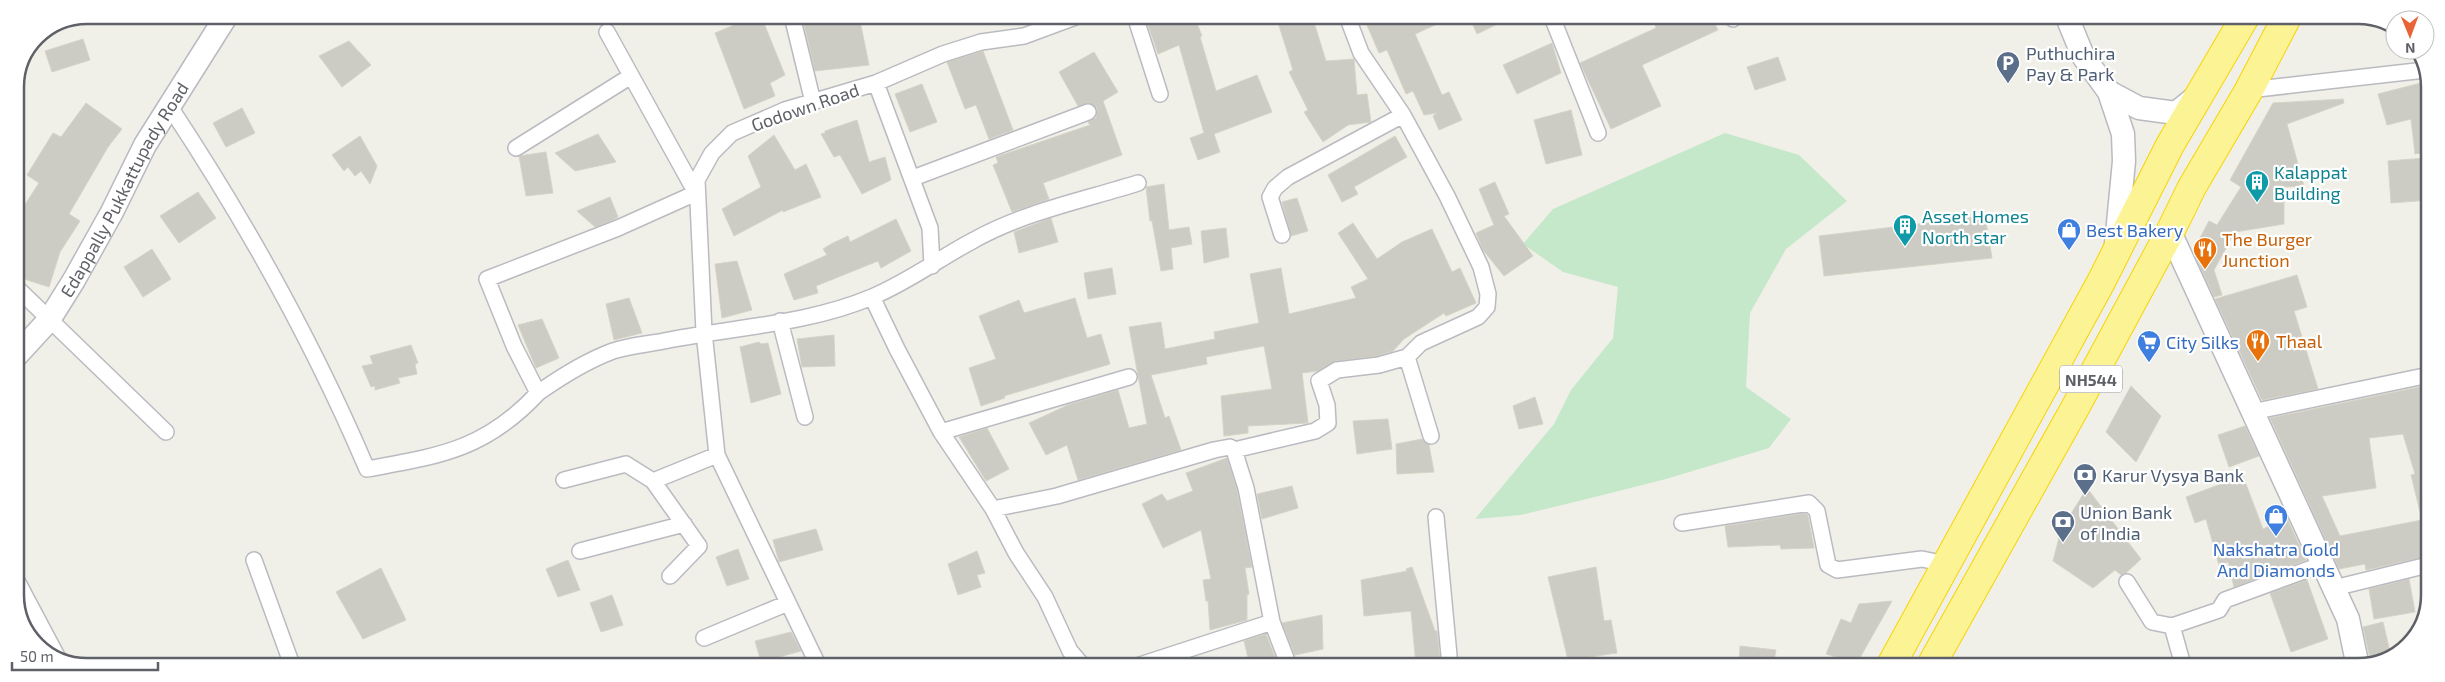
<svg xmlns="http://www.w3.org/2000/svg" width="2445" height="682" font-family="'Exo 2',sans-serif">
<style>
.green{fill:#c5e8cb}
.building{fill:#cccbc4;stroke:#d6d4c6;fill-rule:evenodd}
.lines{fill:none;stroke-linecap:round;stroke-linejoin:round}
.street-casing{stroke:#babbc1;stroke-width:18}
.secondary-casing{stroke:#b9bac1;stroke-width:25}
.highway-casing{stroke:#f7d402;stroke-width:30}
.street{stroke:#fff;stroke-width:15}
.secondary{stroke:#fff;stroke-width:22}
.highway{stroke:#fcf394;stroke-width:28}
.labels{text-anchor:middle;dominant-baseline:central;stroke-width:4.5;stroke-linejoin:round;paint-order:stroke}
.shield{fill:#fff;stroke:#8f9095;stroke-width:1}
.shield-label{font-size:16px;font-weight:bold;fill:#5f6168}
.service-label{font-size:18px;fill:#4e5e75;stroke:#fff;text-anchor:start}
.street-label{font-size:18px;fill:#5f6168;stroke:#fff}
.culture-label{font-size:18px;fill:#0d838f;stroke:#fff;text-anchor:start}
.shop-label{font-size:18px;fill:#366cbe;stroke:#fff;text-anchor:start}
.food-label{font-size:18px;fill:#c56008;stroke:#fff;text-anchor:start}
.rim{fill:none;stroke:#5f6168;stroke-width:2.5}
</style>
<rect width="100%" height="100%" fill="#f1f0e8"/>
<path class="green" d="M1725 133 1799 155 1847 201 1786 249 1750 313 1746 387 1791 419 1769 448 1666 479 1591 498 1521 515 1475 519 1554 424 1571 390 1613 338 1618 287 1563 272 1523 244 1553 209Z"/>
<path class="building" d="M756 16H761L785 75 770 83 775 96 744 109 715 33Z
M802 16H859L869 65 815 71Z
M1145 16H1194L1202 36 1200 37 1216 91 1257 75 1272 112 1214 134 1220 152 1198 160 1190 138 1204 133 1179 45 1158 54Z
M1276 16H1312L1326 61 1354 59 1357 95 1367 94 1371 122 1348 125 1323 142 1304 112 1308 110 1289 72 1293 70Z
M1363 16H1455L1415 34 1442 95 1449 92 1462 120 1439 130 1433 116 1437 113 1424 115 1413 91 1406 94 1387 50 1379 53Z
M1469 16H1514L1477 34Z
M1671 17H1711L1718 30 1642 65 1661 106 1611 129 1580 63 1656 28 1655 24Z
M83 39 90 60 52 72 45 51Z
M349 41 371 65 342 87 319 56Z
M1552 43 1561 73 1517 94 1503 65Z
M983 51 1013 130 989 139 976 105 965 109 947 62Z
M1094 52 1118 92 1103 101 1122 155 1043 183 1049 199 1012 212 993 165 998 163 996 157 1090 125 1088 122 1096 118 1097 108 1089 103 1078 106 1059 72Z
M1778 57 1786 80 1755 90 1747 67Z
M2429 81 2430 152 2415 154 2411 119 2387 125 2378 94Z
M922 84 937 122 910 132 895 94Z
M2343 99 2344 103 2287 124 2304 186 2284 187V224L2235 232 2214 270 2222 295 2214 297 2193 251 2209 221 2217 225 2241 187 2230 180 2273 103Z
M86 103 122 129 108 147 69 214 80 221 60 252 49 287 15 276V264L25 235 15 229V220L39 183 27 175 53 133 61 137Z
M242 108 255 133 226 147 213 123Z
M1571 110 1582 155 1546 164 1534 120Z
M857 120 869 162 885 157 891 180 862 194 840 155 834 157 821 134 825 133V131Z
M598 134 616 162 575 171 555 153Z
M774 135 795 170 806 164 821 197 783 212V210L734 236 722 209 761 187 748 156Z
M360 136 377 166 370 184 361 171 355 176 348 167 344 171 332 155Z
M1395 136 1407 157 1354 187 1358 194 1342 202 1328 175Z
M546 152 553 193 526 196 519 156Z
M2425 158 2429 200 2391 203 2388 161Z
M1495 182 1509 214 1504 216 1533 256 1504 276 1483 250 1476 233 1494 225 1479 189Z
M1164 184 1169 230 1189 227 1192 244 1171 248 1173 269 1161 271 1152 221H1150L1146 187Z
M198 192 216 218 179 243 160 216Z
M610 197 618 217 611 221 595 227 577 211Z
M1297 198 1308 231 1291 236 1282 202Z
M1985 216 1992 258 1824 276 1819 236Z
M1051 218 1058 242 1019 253 1014 232Z
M896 219 911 251 881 268 878 261 816 286 818 293 794 300 784 274 827 255 823 249 831 244 848 236 850 242Z
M1353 223 1377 259 1402 242 1432 229 1452 272 1460 268 1476 303 1446 316 1444 313 1404 339 1393 351 1377 356 1336 361 1318 371 1302 373 1308 423 1248 426V433L1224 436 1221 396 1272 389 1264 346 1206 357 1207 364 1151 375 1165 418 1169 416 1181 450 1078 480 1067 445 1046 455 1029 423 1068 405 1118 390 1129 428 1147 424 1129 327 1161 322 1165 349 1215 339 1214 332 1259 323 1250 274 1281 268 1289 314 1356 298 1351 287 1368 279 1338 233Z
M1226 228 1229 257 1204 263 1201 231Z
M152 249 171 279 143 297 124 267Z
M737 261 752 310 722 318 715 264Z
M1112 268 1116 294 1088 299 1084 273Z
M2297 275 2307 307 2294 311 2318 389 2262 400 2215 299Z
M629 298 642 333 614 340 606 304Z
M1075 298 1087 338 1101 334 1110 364 1004 396 1005 398 981 406 969 368 996 359 979 316 1019 300 1024 313Z
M542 319 559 358 536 368 518 325Z
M834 335 835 366 802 367 797 339Z
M759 342 761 344 768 343 781 394 751 403 740 347Z
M411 345 418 363 415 364 417 374 398 378 400 383 375 390V386L371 387 362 366 373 364 370 356Z
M2429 385 2428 556 2366 570 2365 564 2339 569 2270 418ZM2403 434 2415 474 2411 475 2422 520 2340 536 2322 496 2376 488 2369 438Z
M2131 386 2161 416 2136 462 2106 432Z
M1535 397 1543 424 1519 429 1513 406Z
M1388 419 1392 449 1357 454 1353 421Z
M2245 426 2259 456 2229 467 2218 435Z
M987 428 1009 469 986 481 959 437Z
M1422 439 1429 445 1434 472 1397 474 1396 444Z
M1227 458 1237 490 1252 567 1245 568 1249 594 1247 595V620L1210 630 1208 601H1206L1203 580 1211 579 1201 530 1163 548 1142 504 1162 494 1167 501 1193 491 1186 473Z
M2243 476 2263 529 2287 518 2306 560 2234 587 2228 562 2219 565 2206 519 2195 523 2186 497Z
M1292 486 1298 508 1262 519 1257 494Z
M2087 488 2141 559 2126 573 2121 575 2115 570 2093 588 2053 561 2061 530Z
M1806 513 1808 516 1814 548 1781 549 1780 545 1728 547 1725 526Z
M816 529 823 550 779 562 773 540Z
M738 549 749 579 727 586 716 557Z
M977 551 985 573 977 575 981 587 958 595 948 564Z
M568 560 580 590 558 597 546 569Z
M1412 567 1435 631H1437L1440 661 1434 666H1416L1411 611 1364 616 1361 580 1407 571 1406 569Z
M1596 567 1604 621 1611 620 1617 653 1568 660 1548 577Z
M381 568 406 620 363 639 336 592Z
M2409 579 2415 612 2374 619 2369 589Z
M2307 580 2328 639 2291 652 2270 593Z
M612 595 623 625 601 632 590 603Z
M1892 601 1857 663 1826 654 1841 619 1851 623 1859 604Z
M1322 615 1323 649 1295 655 1282 623Z
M2383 622 2391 656 2371 663 2363 627Z
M791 632 801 651 761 662 755 641Z
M1266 634 1277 662 1265 666H1250L1244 641Z
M1740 646 1776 650 1773 666H1739Z"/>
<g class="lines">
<g class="street-casing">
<path id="street" d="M792 16 813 102
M1135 16 1160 94
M1552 17 1598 133
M1732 17 1733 19
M607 32 696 193 618 228 487 279 514 346 538 393C562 376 586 361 613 351 631 345 651 344 669 340 736 327 808 324 872 297 908 282 940 258 974 240 1024 212 1084 200 1138 183
M876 83 930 228 932 266
M2249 90 2425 70
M170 107C246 222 313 342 367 469 439 456 485 450 538 393
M516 148 631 76
M913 178 1088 112
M1282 235 1270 197 1275 188 1288 177 1403 115
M15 286 166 432
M872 297 897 349 941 432 993 509 1016 553 1045 597 1070 651 1083 666
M780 321 805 417
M1407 357 1431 436
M2252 412 2429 375
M941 432 1129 377
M1234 450 1246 488 1272 622 1289 666
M564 480 626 464 653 481 717 455
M653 481 699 546 670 576
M993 509 1057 496 1214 450 1230 447 1234 450 1315 431 1328 423 1327 405 1319 381 1337 370 1379 365 1407 357 1421 343 1478 317 1487 307 1488 294 1481 267 1447 196 1403 115 1361 53 1347 16
M1436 517 1450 666
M1682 523 1809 503 1817 511 1828 565 1837 570 1922 559 1946 564
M580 551 684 524
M254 560 292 665
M15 577 58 658
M2127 582 2152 622 2172 626
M2334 588 2428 565
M704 638 788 603
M2181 658 2172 626 2219 610 2225 600 2323 564
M818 665 717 455 704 332 697 180 712 153 732 133 785 110 876 83 943 54 981 42 1024 36 1078 16
M1140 665 1272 622
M1113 666H1140"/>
</g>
<g class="secondary-casing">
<g id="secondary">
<path d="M2067 17 2083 56 2109 92 2123 134 2124 161 2116 244"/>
<path d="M2109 92 2139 108 2176 113 2197 96"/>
<path d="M2170 232 2348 619 2358 667"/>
<path id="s1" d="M15 357 49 320 74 280 112 212 145 145 227 15"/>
</g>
</g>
<g class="highway-casing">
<path id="highway" d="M1890 667 2101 282 2170 145 2245 17
M1930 667 2075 408 2170 232 2192 187 2249 90 2287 17"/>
</g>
<use href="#street" class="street"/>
<use href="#secondary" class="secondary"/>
<use href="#highway" class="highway"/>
</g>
<defs>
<g id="parking-pin" transform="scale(1.25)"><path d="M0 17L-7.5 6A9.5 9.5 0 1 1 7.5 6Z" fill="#5c6f8a" stroke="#fff"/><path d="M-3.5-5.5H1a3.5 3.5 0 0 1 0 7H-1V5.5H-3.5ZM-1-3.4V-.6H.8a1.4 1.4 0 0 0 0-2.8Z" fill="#fff"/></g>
<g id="building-pin" transform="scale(1.25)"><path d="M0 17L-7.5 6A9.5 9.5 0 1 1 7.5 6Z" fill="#0f9aa8" stroke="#fff"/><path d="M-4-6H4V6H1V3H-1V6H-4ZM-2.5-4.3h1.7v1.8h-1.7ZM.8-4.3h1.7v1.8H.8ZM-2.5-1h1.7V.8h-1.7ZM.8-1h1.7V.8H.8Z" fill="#fff"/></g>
<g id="shop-pin" transform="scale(1.25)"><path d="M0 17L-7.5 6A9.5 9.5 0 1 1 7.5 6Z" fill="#3f7fe0" stroke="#fff"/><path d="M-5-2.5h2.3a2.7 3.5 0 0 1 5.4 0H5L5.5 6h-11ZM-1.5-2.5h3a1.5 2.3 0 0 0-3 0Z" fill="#fff"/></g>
<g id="restaurant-pin" transform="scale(1.25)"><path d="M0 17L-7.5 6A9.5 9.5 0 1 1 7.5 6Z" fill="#e8710a" stroke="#fff"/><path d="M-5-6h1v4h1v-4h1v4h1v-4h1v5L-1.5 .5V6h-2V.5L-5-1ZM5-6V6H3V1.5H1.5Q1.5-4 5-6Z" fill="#fff"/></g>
<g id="supermarket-pin" transform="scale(1.25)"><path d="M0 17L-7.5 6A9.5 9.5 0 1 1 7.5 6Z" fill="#3f7fe0" stroke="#fff"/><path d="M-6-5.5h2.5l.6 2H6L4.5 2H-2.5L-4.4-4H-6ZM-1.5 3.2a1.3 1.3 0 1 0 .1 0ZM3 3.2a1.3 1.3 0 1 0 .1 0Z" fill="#fff"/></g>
<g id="bank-pin" transform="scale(1.25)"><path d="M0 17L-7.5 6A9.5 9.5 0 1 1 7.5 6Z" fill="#5c6f8a" stroke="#fff"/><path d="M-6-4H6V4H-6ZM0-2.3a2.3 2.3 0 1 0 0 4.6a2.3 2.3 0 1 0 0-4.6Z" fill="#fff"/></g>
</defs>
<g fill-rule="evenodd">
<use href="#parking-pin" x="2008" y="63"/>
<use href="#building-pin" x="2257" y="182"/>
<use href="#building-pin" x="1905" y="226"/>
<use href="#shop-pin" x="2069" y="230"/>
<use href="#restaurant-pin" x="2205" y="249"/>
<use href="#restaurant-pin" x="2258" y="341"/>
<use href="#supermarket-pin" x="2149" y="342"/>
<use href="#bank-pin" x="2085" y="475"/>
<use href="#shop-pin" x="2276" y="516"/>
<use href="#bank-pin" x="2063" y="522"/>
</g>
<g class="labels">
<rect class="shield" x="2060" y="365.5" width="62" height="27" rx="4"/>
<g class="shield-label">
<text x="2091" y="379">NH544</text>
</g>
<g class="service-label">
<text x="2026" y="53">Puthuchira<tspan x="2026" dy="21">Pay &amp; Park</tspan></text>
<text x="2102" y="475">Karur Vysya Bank</text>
<text x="2080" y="512">Union Bank<tspan x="2080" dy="21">of India</tspan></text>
</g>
<g class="street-label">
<text transform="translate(805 107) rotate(-19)">Godown Road</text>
<text stroke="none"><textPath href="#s1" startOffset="201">Edappally Pukkattupady Road</textPath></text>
</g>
<g class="culture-label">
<text x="2274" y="172">Kalappat<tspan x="2274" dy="21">Building</tspan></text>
<text x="1922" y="216">Asset Homes<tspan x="1922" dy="21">North star</tspan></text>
</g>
<g class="shop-label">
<text x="2086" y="230">Best Bakery</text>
<text x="2166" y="342">City Silks</text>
<text x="2276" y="549" text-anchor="middle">Nakshatra Gold<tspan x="2276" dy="21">And Diamonds</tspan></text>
</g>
<g class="food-label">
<text x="2222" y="239">The Burger<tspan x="2222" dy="21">Junction</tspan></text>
<text x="2276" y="341">Thaal</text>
</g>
</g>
<path d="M0 0H2445V682H0ZM87 24H2358A63 63 0 0 1 2421 87V595A63 63 0 0 1 2358 658H87A63 63 0 0 1 24 595V87A63 63 0 0 1 87 24Z" fill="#fff" fill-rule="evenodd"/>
<path class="rim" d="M87 24H2358A63 63 0 0 1 2421 87V595A63 63 0 0 1 2358 658H87A63 63 0 0 1 24 595V87A63 63 0 0 1 87 24Z"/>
<g transform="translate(2410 35) rotate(179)"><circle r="24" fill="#ffffff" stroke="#bfc0c3"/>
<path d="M0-4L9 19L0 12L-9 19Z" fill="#e86336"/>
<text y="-8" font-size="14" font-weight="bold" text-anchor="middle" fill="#5f6168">N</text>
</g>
<path d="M12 662v8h146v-8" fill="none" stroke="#5f6168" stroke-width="2.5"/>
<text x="20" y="662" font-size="15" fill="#5f6168" stroke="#ffffff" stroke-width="4" paint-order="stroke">50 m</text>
</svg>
